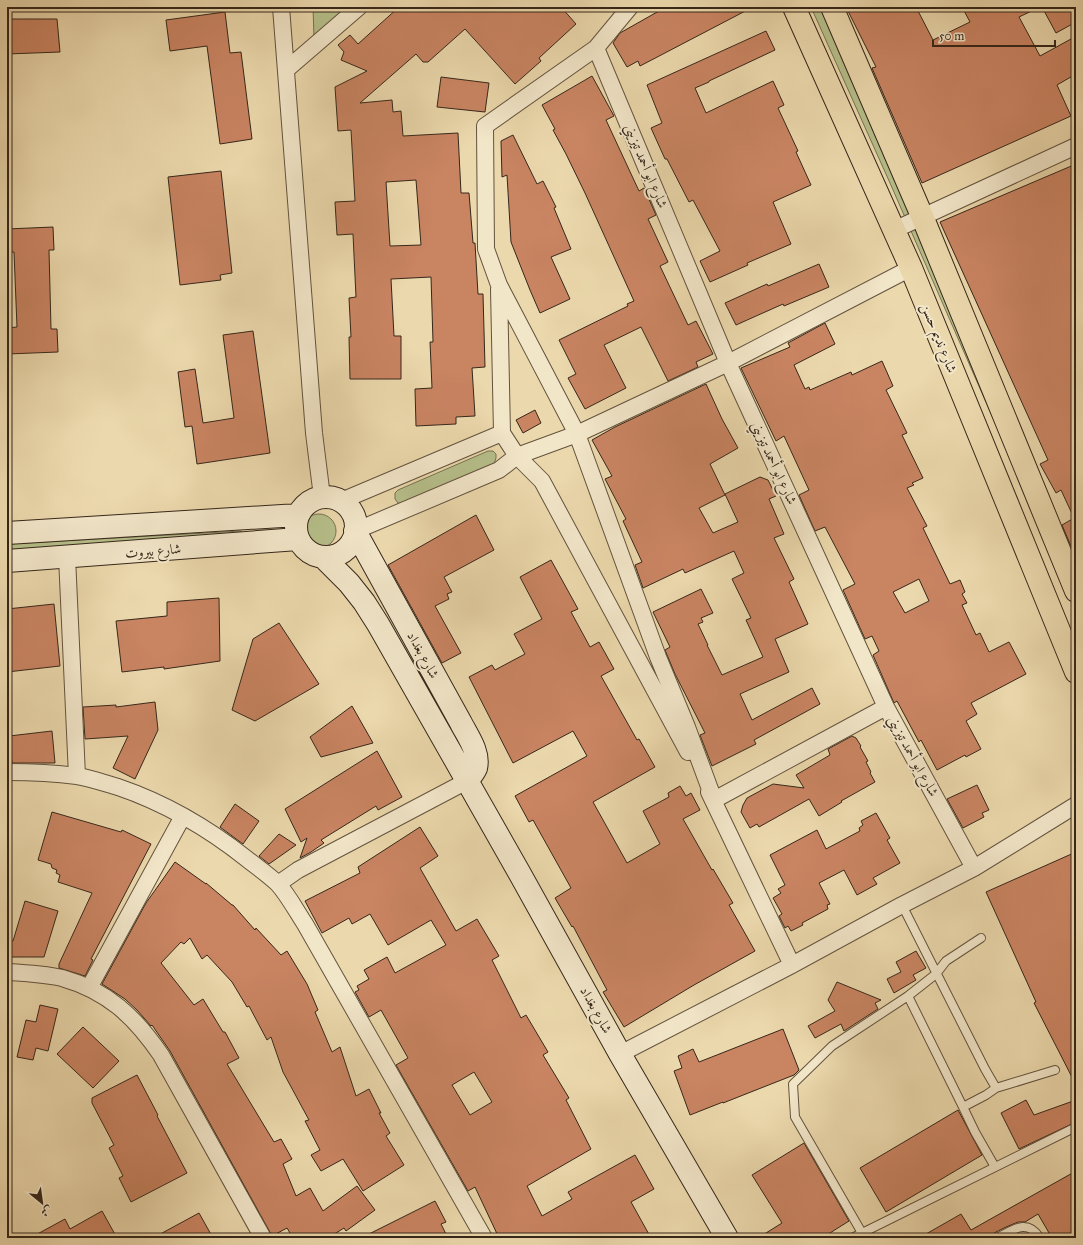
<svg xmlns="http://www.w3.org/2000/svg" width="1083" height="1245" font-family="'IM FELL Great Primer',Amiri,serif">
<style>
.green{fill:#b6bf8a;stroke:#767352}
.building{fill:#c98462;stroke:#36271a;fill-rule:evenodd}
.lines{fill:none;stroke-linecap:round;stroke-linejoin:round}
.lane-casing{stroke:#63533e;stroke-width:10}
.street-casing{stroke:#63533e;stroke-width:18}
.secondary-casing{stroke:#36271a;stroke-width:24}
.primary-casing{stroke:#36271a;stroke-width:24}
.lane{stroke:#f2e6c9;stroke-width:8}
.street{stroke:#f2e6c9;stroke-width:16}
.secondary{stroke:#f2e6c9;stroke-width:22}
.primary{stroke:#ebd8ac;stroke-width:22}
.labels{text-anchor:middle;dominant-baseline:central;stroke-width:4;stroke-linejoin:round;paint-order:stroke}
.street-label{font-size:14px;fill:#36271a;stroke:#f2e6c9}
</style>
<rect width="100%" height="100%" fill="#ebd8ac"/>
<filter id="stains"><feTurbulence type="fractalNoise" baseFrequency=".005" numOctaves="4"/><feColorMatrix values="0 0 0 0 .2 0 0 0 0 .09 0 0 0 0 .02 0 0 0 .5 -.17"/></filter>
<radialGradient id="worn" r=".72"><stop offset=".6" stop-color="#630" stop-opacity="0"/><stop offset="1" stop-color="#630" stop-opacity=".3"/></radialGradient>
<path class="green" d="M313 7H352L314 38Z
M811 7H822L1076 583V608L890 183Z
M488 451H493L496 454V458L494 464 403 504 398 503 395 499V493L398 490Z
M302 531a17 17 0 1 1 34 0a17 17 0 1 1-34 0Z
M241 531 244 535 7 554V544Z"/>
<path class="building" d="M399 7H561L576 24 539 58 541 61 515 84 465 29 428 62H423L416 54 360 103 392 100 393 112 401 111 403 136 458 133 461 193H469L473 243H475L478 294H483L485 367 472 368 475 416 456 417V424L416 426 415 389 432 388 430 342H433L431 277 391 279 394 336H401V379H350L349 337H351L349 298 356 297 353 234 337 235 335 202 355 201 351 130 338 131 335 87 367 71 341 60 344 52 338 45 350 35 358 44ZM416 180 421 245 390 246 386 182Z
M666 7H753L640 66 638 61 627 67 613 43 620 33Z
M846 7H916L933 40 970 22 962 7H1040L1019 17 1040 56 1071 39 1076 48V74L1057 85 1071 116 922 183 872 68 876 67Z
M1042 7H1076V22L1056 33Z
M225 12 230 53 241 52 252 139 220 144 207 46 170 51 166 20Z
M7 19H57L60 52 7 54Z
M766 31 775 50 709 81V82L695 88 706 113 773 81 784 105 778 108 798 151 796 152 811 185 773 202 791 244 747 263 748 265 710 282 700 261 720 251 693 200 689 202 667 159H665L651 128 662 123 647 85Z
M592 76 614 116 606 120 639 191 644 188 656 215 648 219 668 262 660 266 688 325 696 321 713 354 696 362 698 367 668 381 641 327 604 345 626 388 585 409 568 378 576 374 559 340 628 306 627 304 634 301 585 193 566 154 553 130 555 129 542 105Z
M441 77 489 83 485 112 437 107Z
M513 135 537 184 543 181 556 207 554 208 571 249 551 257 570 299 540 313 530 290 511 242 507 175 502 177 501 141Z
M1076 164V558L1062 525 1074 518 1061 490 1056 493 1040 464 1048 460 940 222Z
M221 171 232 273 220 275 221 280 180 285 168 177Z
M53 227 54 250H49L51 329H57L58 352 7 354V328L17 327 14 252H7V229Z
M819 264 829 287 784 306 783 304 736 325 725 303 767 284 768 286Z
M825 323 835 344 794 365 805 389 809 387 810 390 851 372 852 375 882 361 893 386 886 390 907 433 902 435 923 478 912 483 914 485 907 488 927 526 923 528 950 584 960 580 965 592 962 594 967 603 962 605 976 635 980 633 989 652 1009 642 1026 674 971 703 977 714 966 721 981 749 966 757 965 755 937 770 921 740 919 742 897 701 894 703 873 655 879 651 872 636 865 639 843 590 855 584 825 527 815 531 799 495 809 490 784 436 776 441 741 368 790 347 788 343ZM919 579 929 601 905 613 893 592Z
M253 331 270 453 197 464 192 426 185 427 178 372 195 369 203 423 234 418 223 335Z
M706 384 722 419 738 448 710 464 725 495 699 508 713 533 738 522 725 494 760 477 768 480 776 496 769 499 784 534 774 538 794 579 789 582 808 624 775 639 789 672 740 694 752 720 812 688 820 704 754 740 756 744 712 766 700 735 705 733 675 674 665 650 670 647 653 612 701 589 713 613 701 618 703 622 698 624 708 645H707L722 675 763 657 746 620 751 618 732 579 744 573 734 551 685 573 683 569 643 588 635 565 642 562 623 521 626 519 605 479 612 476 592 440 615 427Z
M535 410 541 423 523 433 516 420Z
M476 515 494 550 444 577 452 592 447 594 449 599 435 606 461 653 442 663 388 565Z
M551 560 578 609 571 612 590 647 599 642 614 669 601 676 637 740 639 739 655 767 593 802 627 863 660 844 643 811 669 797 668 793 680 786 686 796 691 793 700 810 683 819 712 870 713 869 733 903 729 905 755 951 694 985 624 1027 603 992 607 990 573 926 572 927 555 898 571 888 533 820 529 822 515 796 587 756 573 731 513 763 469 677 492 665 495 670 525 654 514 634 542 619 520 577Z
M219 598 220 661 164 669V667L122 672 116 621 167 616V602Z
M54 604 60 666 7 672V609Z
M279 623 319 684 255 721 232 710 253 639Z
M155 702 158 730 135 779 113 768 128 736 85 739 83 707 116 705V707Z
M352 706 373 743 321 757 310 737Z
M52 731 55 763H12L9 736Z
M852 736 856 738 861 746 860 747 868 761 866 762 871 772 870 773 875 782 841 801 842 802 819 816 809 799 759 827 757 824 750 828 741 812 743 805 747 798 773 784 804 788 796 775 830 755 828 749Z
M377 751 402 797 378 810 376 806 321 840 324 843 311 852 300 858 307 838 301 842 285 809Z
M977 785 989 810 982 813 984 817 963 828 947 799Z
M235 804 259 821 243 844 220 827Z
M52 812 121 832 122 830 151 844 91 959 93 960 85 976 59 968V964L92 893 58 882 60 875 56 873 57 870 52 868 51 864 38 860Z
M876 813 890 838 887 840 900 863 873 878 877 884 857 895 844 870 819 883 830 904 827 905 828 909 802 923 803 925 791 931 788 926 785 928 779 916 782 914 773 898 781 893 778 889 785 885 770 855 817 830 826 849 860 831 859 828 863 825 861 821Z
M420 827 438 856 420 868 456 931 477 919 499 956 492 960 521 1018 526 1015 548 1052 543 1055 569 1098 566 1100 591 1149 527 1186 542 1216 572 1199 568 1192 635 1155 654 1189 631 1202 651 1238H499L475 1187 468 1191 396 1065 408 1058 381 1010 369 1017 355 992 359 990 357 986 369 979 364 970 387 957 395 973 446 945 431 920 388 945 370 914 352 924 349 918 322 933 305 901 360 873 358 867ZM474 1072 492 1102 470 1115 452 1085Z
M279 834 296 845 269 864 259 856Z
M1076 852V1085L1034 1003 1036 1002 986 892Z
M175 862 206 884V883L232 905H233L255 930 256 928 281 955 287 951 307 984 318 1010 315 1012 332 1052 340 1047 356 1096 369 1089 381 1113H379L390 1133 386 1136 404 1165 363 1191 343 1159 321 1171 311 1155 320 1150 305 1121 309 1120 283 1072 271 1037 267 1040 249 1006 247 1007 232 982 207 955 202 959 190 938 184 944 181 942 161 963 194 1005 203 999 223 1032H225L239 1058 227 1064 274 1142 281 1139 292 1159 283 1164 296 1196 310 1188 323 1211 357 1186 375 1210 346 1231 344 1228 328 1238H293L287 1228 272 1236 170 1051 152 1025 151 1026 137 1010 125 999 102 984 146 903Z
M25 901 58 911 44 957H7V940L13 941Z
M916 951 926 968 913 975 916 980 894 993 887 979 901 972 896 962Z
M837 982 881 1000 875 1003 878 1009 844 1031 841 1024 815 1038 808 1026 835 1011 828 1000Z
M40 1005 58 1009 48 1051 36 1048 33 1060 17 1057 26 1020 36 1022Z
M83 1027 119 1061 93 1088 57 1054Z
M783 1029 799 1070 794 1075 723 1103V1102L690 1115 674 1071 682 1068 678 1056 693 1049 699 1062Z
M137 1075 158 1115 157 1116 187 1173 131 1202 119 1178 123 1176 109 1148 114 1145 92 1103V1098Z
M1026 1100 1034 1115 1076 1100V1122L1019 1149 1001 1113Z
M958 1110 982 1155 886 1212 860 1168Z
M804 1143 849 1221 822 1238H758L782 1223 752 1175Z
M1076 1171V1238H1052L1038 1214 1025 1222H1018L1006 1227 994 1233 992 1238H919L961 1214 971 1230Z
M435 1201 446 1222 441 1224 448 1238H361Z
M102 1211 117 1238H30L65 1219 70 1229Z
M199 1213 213 1238H153Z"/>
<g class="lines">
<g class="lane-casing">
<path id="lane" d="M902 905 985 1069 996 1088 986 1095 963 1107 975 1132 995 1167
M908 996 963 1107
M996 1088 1055 1070
M862 1233 795 1117 793 1084 832 1046 908 996 936 974 946 961 981 938
M852 1238 1076 1127
M997 1238C1013 1230 1027 1218 1040 1238"/>
</g>
<g class="street-casing">
<path id="street" d="M281 7 314 433 322 497
M630 7 596 48 485 126 486 249 499 285 577 434 658 657 687 727 714 800
M596 48 728 363 886 707 974 868
M286 70 359 7
M894 230 1076 146
M499 289 502 433 517 456 542 481 688 752
M341 501 502 433
M355 531 499 470 517 456 577 434 728 363 911 268
M67 557 77 776
M7 772C30 772 54 773 77 776 90 778 104 783 118 787 165 803 208 828 247 859 257 867 269 875 278 884 288 895 297 912 305 924L484 1238
M709 792 792 965
M714 800 886 707
M278 884 298 870 467 781
M7 972C25 973 44 974 62 978 108 991 135 1017 161 1055L263 1238
M89 988 183 816
M620 1054 792 965 902 905 974 868 1076 805"/>
</g>
<g class="secondary-casing">
<path id="secondary" d="M296 527a30 30 0 1 1 60 0a30 30 0 1 1-60 0Z
M355 531 461 723C467 735 480 752 476 768 474 773 470 777 467 781
M7 533 298 515
M323 557 349 583 364 602 378 624 520 874 620 1054 727 1238
M7 561 298 539"/>
</g>
<g class="primary-casing">
<path id="primary" d="M794 7 911 268 1076 672
M832 7 922 216 1076 591"/>
</g>
<use href="#lane" class="lane"/>
<use href="#street" class="street"/>
<use href="#secondary" class="secondary"/>
<use href="#primary" class="primary"/>
</g>
<g class="labels">
<g class="street-label">
<text transform="translate(646 166) rotate(67)">شارع ابو أحمد تيزيني</text>
<text transform="translate(939 338) rotate(68)">شارع نديم حسن</text>
<text transform="translate(774 463) rotate(65)">شارع ابو أحمد تيزيني</text>
<text transform="translate(153 551) rotate(-5)">شارع بيروت</text>
<text transform="translate(423 655) rotate(61)">شارع بغداد</text>
<text transform="translate(913 756) rotate(61)">شارع ابو أحمد تيزيني</text>
<text transform="translate(596 1010) rotate(61)">شارع بغداد</text>
</g>
</g>
<rect width="1083" height="1245" fill="none" stroke="#ebd8ac" stroke-width="24"/>
<rect x="8" y="8" width="1067" height="1229" fill="none" stroke="#36271a" stroke-width="2"/>
<rect x="12" y="12" width="1059" height="1221" fill="none" stroke="#36271a"/>
<g transform="translate(42 1203) rotate(151)" stroke="#f2e6c9" stroke-width="3" paint-order="stroke">
<path d="M0-3L7 15L0 10L-7 15Z" fill="#36271a"/>
<text y="-6" font-size="11" font-weight="bold" text-anchor="middle" fill="#36271a">ش</text>
</g>
<path d="M933 40v6h122v-6" fill="none" stroke="#36271a" stroke-width="2"/>
<text x="939" y="40" font-size="12" fill="#36271a" stroke="#f2e6c9" stroke-width="3" paint-order="stroke">50 m</text>
<rect width="100%" height="100%" filter="url(#stains)"/>
<rect width="100%" height="100%" fill="url(#worn)"/>
</svg>
